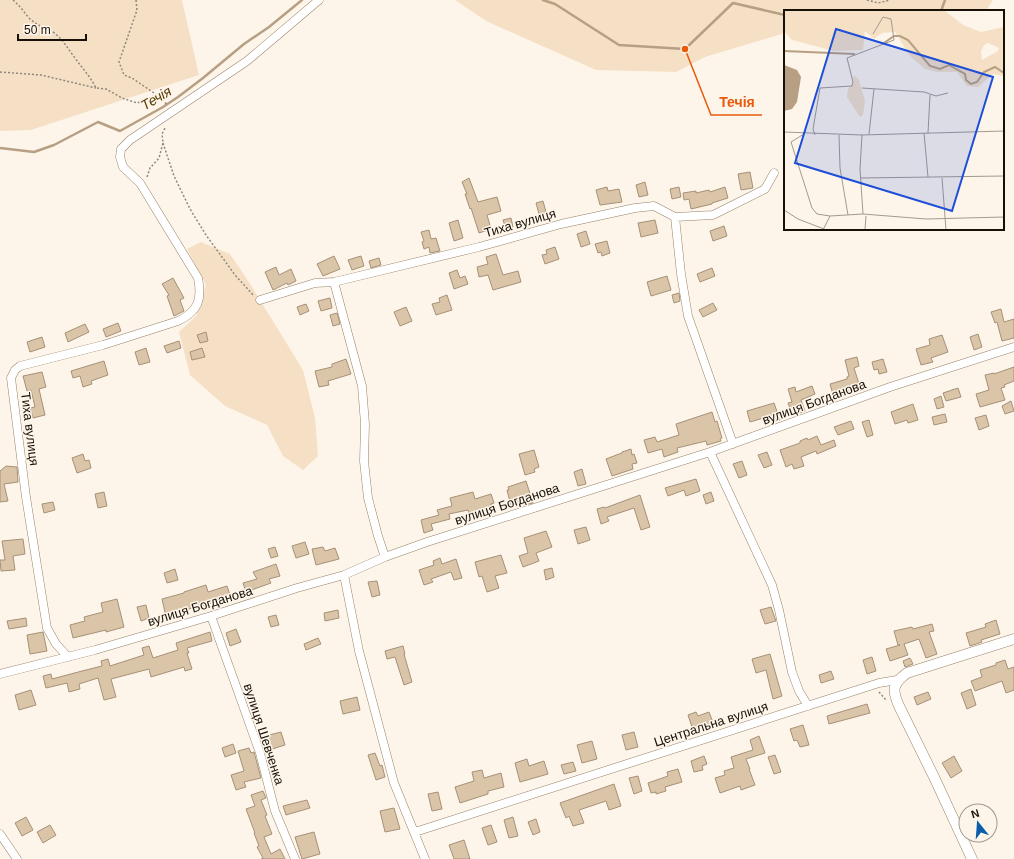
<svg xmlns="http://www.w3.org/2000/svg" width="1014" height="859" font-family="Helvetica,sans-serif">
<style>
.green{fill:#f5e0c5}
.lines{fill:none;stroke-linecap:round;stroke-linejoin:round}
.stream{stroke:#b69f82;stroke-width:2.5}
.building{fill:#dbc5a9;stroke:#a69177}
.minor-casing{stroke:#978268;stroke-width:9}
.tertiary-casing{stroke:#978268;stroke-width:11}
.path{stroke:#8f877c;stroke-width:1.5;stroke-dasharray:2 2;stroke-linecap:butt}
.minor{stroke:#fff;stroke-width:8}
.tertiary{stroke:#fff;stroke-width:10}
.labels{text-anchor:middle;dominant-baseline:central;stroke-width:3;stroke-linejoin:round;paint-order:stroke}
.street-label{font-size:13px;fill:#171006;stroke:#fef5ea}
.water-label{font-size:14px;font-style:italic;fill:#563700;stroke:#fef5ea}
.inset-river{fill:none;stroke:#b69f82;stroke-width:2}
.inset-road{fill:none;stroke:#a2998f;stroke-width:1}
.view{fill:#1d4ed8;fill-opacity:0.15;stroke:#1d4ed8;stroke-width:2}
.inset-edge{fill:none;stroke:#171006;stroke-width:2}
.leader{fill:none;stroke:#e8590c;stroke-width:1.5}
.callout-dot{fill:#e8590c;stroke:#fef5ea;stroke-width:1.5}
.callout-label{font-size:14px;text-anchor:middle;font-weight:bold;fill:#e8590c;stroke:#fef5ea;stroke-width:3;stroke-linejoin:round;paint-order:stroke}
</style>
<rect width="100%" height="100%" fill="#fef5ea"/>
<path class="green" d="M0 0H182L199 75 31 130 0 131Z
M455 0H993L986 11H785V33L705 57 676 72 596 70 486 21Z
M201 242 230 254 249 282 303 370 315 418 318 456 303 470 283 456 267 425 225 406 190 375 179 332 196 316 206 285 187 249Z"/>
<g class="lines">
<path class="stream" d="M543 0 555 4 619 45 685 49 733 3 785 15
M941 11 945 0
M0 148 34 152 54 145 98 122 120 131 163 107 178 97 203 78 244 44 269 27 302 0"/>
</g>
<path class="building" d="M750 172 753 188 741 190 738 174Z
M469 178 478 202 497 197 501 211 487 215 491 229 479 233 471 208 470 209 465 194H467L462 182Z
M645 182 648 195 639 197 636 185Z
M607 187 608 191 619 189 622 202 600 205 596 190Z
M679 187 681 197 672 199 670 189Z
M725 187 728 198 712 203V204L691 209 689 199 684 200 683 193 696 191V193L709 190 710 192Z
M543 201 546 212 539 214 536 203Z
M511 218 513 227 506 229 503 220Z
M458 220 463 238 454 241 449 223Z
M655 220 658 233 641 237 638 223Z
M724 226 727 236 713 241 710 231Z
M429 230 431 239 436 238 440 251 430 253 429 247 424 249 422 242 424 241 421 232Z
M586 231 590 244 581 247 577 234Z
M607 241 610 253 602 256 601 252 598 253 595 244Z
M555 247 559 259 545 264 542 255 547 254 546 250Z
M496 254 503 275 518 271 521 282 493 290 488 275 479 277 477 267 488 264 486 257Z
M334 256 340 269 323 276 317 264Z
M361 256 364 266 352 270 348 260Z
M379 258 381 265 371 268 369 261Z
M276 267 279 275 291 269 296 281 288 285 287 283 273 290 265 272Z
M712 268 715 276 700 282 697 274Z
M457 270 460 278 465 276 468 284 454 289 449 273Z
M667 276 671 290 651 296 647 282Z
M173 278 184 298 180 300 184 311 174 316 167 296 169 295 162 284Z
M679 293 680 301 674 303 672 295Z
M447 295 452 310 436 315 432 304 440 302 439 298Z
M330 298 332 308 321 311 318 301Z
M713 303 717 310 703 317 699 310Z
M306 304 309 311 300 315 297 307Z
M406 307 412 321 400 326 394 312Z
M1001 309 1004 322 1014 319V338L1002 341 997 322 995 323 991 312Z
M337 313 340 324 333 326 330 315Z
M118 323 121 331 106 337 103 329Z
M85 324 89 332 68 342 65 333Z
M206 332 208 341 200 343 197 335Z
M978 334 982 347 974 350 970 337Z
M942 335 948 352 931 358 933 362 921 365 916 349 930 345 929 339Z
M42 337 45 347 30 352 27 342Z
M179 341 181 348 167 353 164 346Z
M146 348 150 362 139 365 135 352Z
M202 348 205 357 192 360 190 352Z
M857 357 859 366 854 368 861 390 834 398 830 384 847 379V377L849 376 845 360Z
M346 359 351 374 328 381 329 385 319 387 315 371 332 367V364Z
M883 359 887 372 879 374 878 369 874 370 872 362Z
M104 361 108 375 91 381 92 384 83 387 80 376 73 378 71 371Z
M1014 367V381L1004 385 1005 387 1001 388 1005 400 980 407 976 394 989 390 985 375 994 373V374Z
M42 372 46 387 39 389 45 415 33 418 30 408 35 407 31 390 27 391 23 376Z
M812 386 815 394 801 400 805 411 797 414 795 409 791 411 788 403 792 402 788 389 795 387 796 392Z
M958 388 961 397 946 401 943 393Z
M941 396 944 407 937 409 934 399Z
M1011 401 1014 411 1005 414 1002 406Z
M774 403 780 420 770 423 767 417 750 422 747 411Z
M913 404 918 420 908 423 907 420 895 424 891 412Z
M712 412 715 422 717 421 722 438 720 439 721 441 707 445 706 441 677 448 678 452 664 457 662 449 648 453 644 440 655 437 657 442 679 435 676 424Z
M945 414 947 422 934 425 932 417Z
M986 415 989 426 979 430 975 418Z
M869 420 873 435 867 437 862 422Z
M851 421 854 429 838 435 834 427Z
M817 436 821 445 834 440 836 446 817 454 816 451 801 457 804 466 794 469 792 464 786 467 780 450 800 443V441L807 438 808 440Z
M631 449 632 455 634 454 637 463 632 464 633 469 612 476 606 459 619 454 622 453V452Z
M534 450 539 467 534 469 535 472 525 475 519 454Z
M767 452 772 465 764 468 758 455Z
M83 454 85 461 89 460 91 468 77 473 72 458Z
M742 461 747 475 739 478 733 464Z
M6 466 17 467 18 482 4 484 8 501 0 502V471Z
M582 469 586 484 578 486 574 472Z
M696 479 700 491 686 496 684 490 668 496 665 488Z
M526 481 533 503 524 505 523 503 511 506 507 490H509L508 487Z
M104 492 107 506 98 508 95 494Z
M473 492 475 499 491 494 494 503 491 504 492 509 469 514 468 510 449 514 450 519 431 524 433 530 424 533 421 520 439 515 437 510 452 506 450 498Z
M711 492 714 501 706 504 703 495Z
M640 495 650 527 641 530 634 508 607 517 609 521 601 524 597 509 604 507 605 508Z
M53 502 55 510 44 513 42 504Z
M586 527 590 540 578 544 574 530Z
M546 531 552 547 536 553 539 561 523 567 519 556 528 553 524 538Z
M23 539 25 554 13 556 15 570 1 571 0 560H5L2 541Z
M305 542 309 554 296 558 292 546Z
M275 547 278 556 271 558 268 549Z
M323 547 325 551 335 548 339 559 316 565 312 549Z
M501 555 507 573 495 576 499 588 487 592 482 576 479 577 475 562Z
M440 558 442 564 456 559 462 578 454 580 451 572 431 579 433 582 424 585 419 570 434 565 433 561Z
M276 564 280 576 269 579 271 583 246 592 243 583 257 579 253 572Z
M552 568 554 577 546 580 544 570Z
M175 569 178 580 167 583 164 573Z
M377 581 380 595 372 597 368 582Z
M206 585 208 592 227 586 231 598 185 610V612L166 617 162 599 184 593V592Z
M117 599 124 627 106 632V630L73 638 70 625 85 621 84 617 103 612 101 603Z
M146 605 149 618 141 621 137 607Z
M771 607 776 621 765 624 760 610Z
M338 610 339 618 325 621 324 613Z
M276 615 279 625 271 627 268 617Z
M26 618 27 626 9 629 7 621Z
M996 620 1000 634 981 640 982 642 970 646 966 633 986 627 985 624Z
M932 624 934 631 929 632 937 654 926 658 919 639 904 644 908 655 890 661 886 649 900 645H898L894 631 912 627 913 629Z
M236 629 241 642 230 646 226 633Z
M43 632 47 651 30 654 27 635Z
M210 632 212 641 187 648 189 653H187L192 669 185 671 184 667 151 677 149 669 111 679 116 697 104 700 98 678 79 684 80 689 69 692 67 683 46 688 43 676 51 674 52 679 82 671 102 666 101 661 108 659 110 666 144 655 142 648 149 646 153 658 178 650 176 643Z
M318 638 321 644 306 650 304 644Z
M403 646 405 654H404L412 682 404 685 395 657 387 659 385 651Z
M770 654 782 696 773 699 766 670 756 673 752 659Z
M872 657 876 671 867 674 863 660Z
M910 658 913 664 905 667 903 661Z
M1005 660 1008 669 1014 667V690L1006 693 1002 681 975 691 971 681 982 677 980 670 996 665V663Z
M831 671 834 679 821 683 819 675Z
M971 689 976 705 967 709 961 693Z
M31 690 36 705 19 710 15 695Z
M928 692 931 699 917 705 914 697Z
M357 697 360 710 343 714 340 701Z
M867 704 870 713 829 724 827 716Z
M696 712 698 716 709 712 714 725 693 730 688 715Z
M803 725 809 745 800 747 797 740 794 741 790 729Z
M281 732 285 745 269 750 265 736Z
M634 732 638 747 626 750 622 735Z
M759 736 765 753 746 759 750 769H749L755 785 741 790 740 786 720 793 715 778 725 775 724 771 734 768 731 757 753 750 750 740Z
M592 741 597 759 582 763 577 745Z
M233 744 236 753 225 757 222 748Z
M249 748 251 753 254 752 261 778 244 782 246 787 236 790 231 775 244 771 238 751Z
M375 753 380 766 382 765 385 777 376 780 368 755Z
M775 755 781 772 774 774 768 757Z
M704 756 707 764 702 766 703 770 694 772 691 761Z
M954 756 962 771 951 778 942 763Z
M527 759 529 766 544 761 548 774 520 782 515 763Z
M573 762 576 771 564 774 561 765Z
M678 769 682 782 665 787 666 791 656 794V792L651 793 648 783 668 776 667 772Z
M482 770 484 778 501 773 504 787 488 791V794L460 803 455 787 474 781 472 772Z
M638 776 642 791 634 794 629 778Z
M614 784 621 806 609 810 606 801 579 810 584 823 573 826 569 816 566 818 560 803Z
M263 791 266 798 261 800 267 815 265 816 272 834 264 837 271 854 280 849 285 859H261L263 858 257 847 259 846 254 833H255L246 809 255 806 251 795Z
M438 792 442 809 432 811 428 794Z
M307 800 310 808 286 815 283 806Z
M394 808 400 829 385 832 380 811Z
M26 817 33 830 22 836 15 823Z
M513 817 518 836 509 838 504 820Z
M536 819 540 832 533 835 528 822Z
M50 825 56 835 43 843 37 832Z
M491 825 497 842 488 845 482 828Z
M314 832 320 854 302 859 295 837Z
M464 840 470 859H454L449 845Z"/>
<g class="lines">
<g class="minor-casing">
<path id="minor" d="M675 217 681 274 688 316 733 444
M334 282 362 386 365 424 364 461 368 498 378 536 385 557
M260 300 315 283 334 282 479 247 561 224 635 208 654 206 675 217 713 215 765 189 774 173
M710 452 772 585 779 610 792 672 799 691 808 706
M344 575 359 651 394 783 425 859
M211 616 260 753 275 811 295 859
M68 657 56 644 47 628 26 497 11 378 15 370 20 366 103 345 178 321C199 311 202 299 198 278L140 183 123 167 120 157 121 149 130 140 247 61 319 0
M0 674 95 650 211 616 297 588 344 575 385 557 427 542 710 452 890 387 1014 347
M415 832 879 683 897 680
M0 834 17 859"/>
</g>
<g class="tertiary-casing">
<path id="tertiary" d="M972 859 935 779 899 706C892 690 892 684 907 673L1014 639"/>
</g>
<path class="path" d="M13 0C20 6 24 12 29 18 37 26 45 27 53 32 63 39 68 49 75 58 82 68 90 76 96 88L106 89 122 98 137 103 157 95 161 97 167 105
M136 0 137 10 119 62 124 75 132 78 157 95
M867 0 878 3 890 0
M0 72 41 75 96 88
M163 143 174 176 190 209 206 235 235 275 254 296
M147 177 150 168 159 158 163 143 162 134 165 128
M879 692 886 700"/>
<use href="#minor" class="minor"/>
<use href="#tertiary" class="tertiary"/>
</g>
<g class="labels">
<g class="street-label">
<text transform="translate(520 223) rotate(-16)">Тиха вулиця</text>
<text transform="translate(814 402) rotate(-20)">вулиця Богданова</text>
<text transform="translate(30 429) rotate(83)">Тиха вулиця</text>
<text transform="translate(507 504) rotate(-18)">вулиця Богданова</text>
<text transform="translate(200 606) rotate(-17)">вулиця Богданова</text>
<text transform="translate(711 724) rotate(-18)">Центральна вулиця</text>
<text transform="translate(264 734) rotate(72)">вулиця Шевченка</text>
</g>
<g class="water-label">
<text transform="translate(156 98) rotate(-31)">Течія</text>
</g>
</g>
<g transform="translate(784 10)">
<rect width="220" height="220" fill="#fef5ea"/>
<path d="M0 0H160L179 15 197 22 220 17V66L209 64 194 77 183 76 173 62H153L141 59 126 46 111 22 98 23 90 29 81 21 79 40 50 41 8 30 0 21ZM204 33 215 38 214 41 198 50 197 41 200 35ZM71 66 75 70 81 91 79 105 76 107 63 87 64 79 70 73 69 67Z" fill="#f5e0c5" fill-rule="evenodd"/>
<path d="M0 55 13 60 17 67 13 92 8 99 0 101Z" fill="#b69f82"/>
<path class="inset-river" d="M100 33 110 26H116L124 30 146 56 156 59 165 55 181 64 182 70 187 74 193 72 200 62 211 57 220 63M0 41 71 44"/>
<path class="inset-road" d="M78 78 140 82 152 86 164 83M0 122 78 125 220 121M140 123 144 167M144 123 146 85M20 124 7 132 28 198 33 204 46 206 79 204 142 209 220 207M85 124 90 79M31 125 29 119 36 78 68 76 69 72 63 48 110 30 107 9 99 7 89 24M55 125 56 158 64 205M78 125 76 159 79 204M77 168 220 166M158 168 162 220M0 200 14 209 40 219M39 220 46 206M81 220 82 206"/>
<path class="view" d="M52 19 209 67 168 201 11 153Z"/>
<rect width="220" height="220" class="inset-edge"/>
</g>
<path class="leader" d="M685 49L711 115H762"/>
<circle class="callout-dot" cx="685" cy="49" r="4"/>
<g class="callout-label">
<text x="737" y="107">Течія</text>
</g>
<g transform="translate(978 823) rotate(343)"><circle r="19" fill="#fef5ea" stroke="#a2998f"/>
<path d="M0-3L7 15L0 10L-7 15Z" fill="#0a5dab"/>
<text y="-6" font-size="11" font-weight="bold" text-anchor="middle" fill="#171006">N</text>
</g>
<path d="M18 34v6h68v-6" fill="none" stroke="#171006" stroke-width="2"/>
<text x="24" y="34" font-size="12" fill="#171006" stroke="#fef5ea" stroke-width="3" paint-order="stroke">50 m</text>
</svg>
